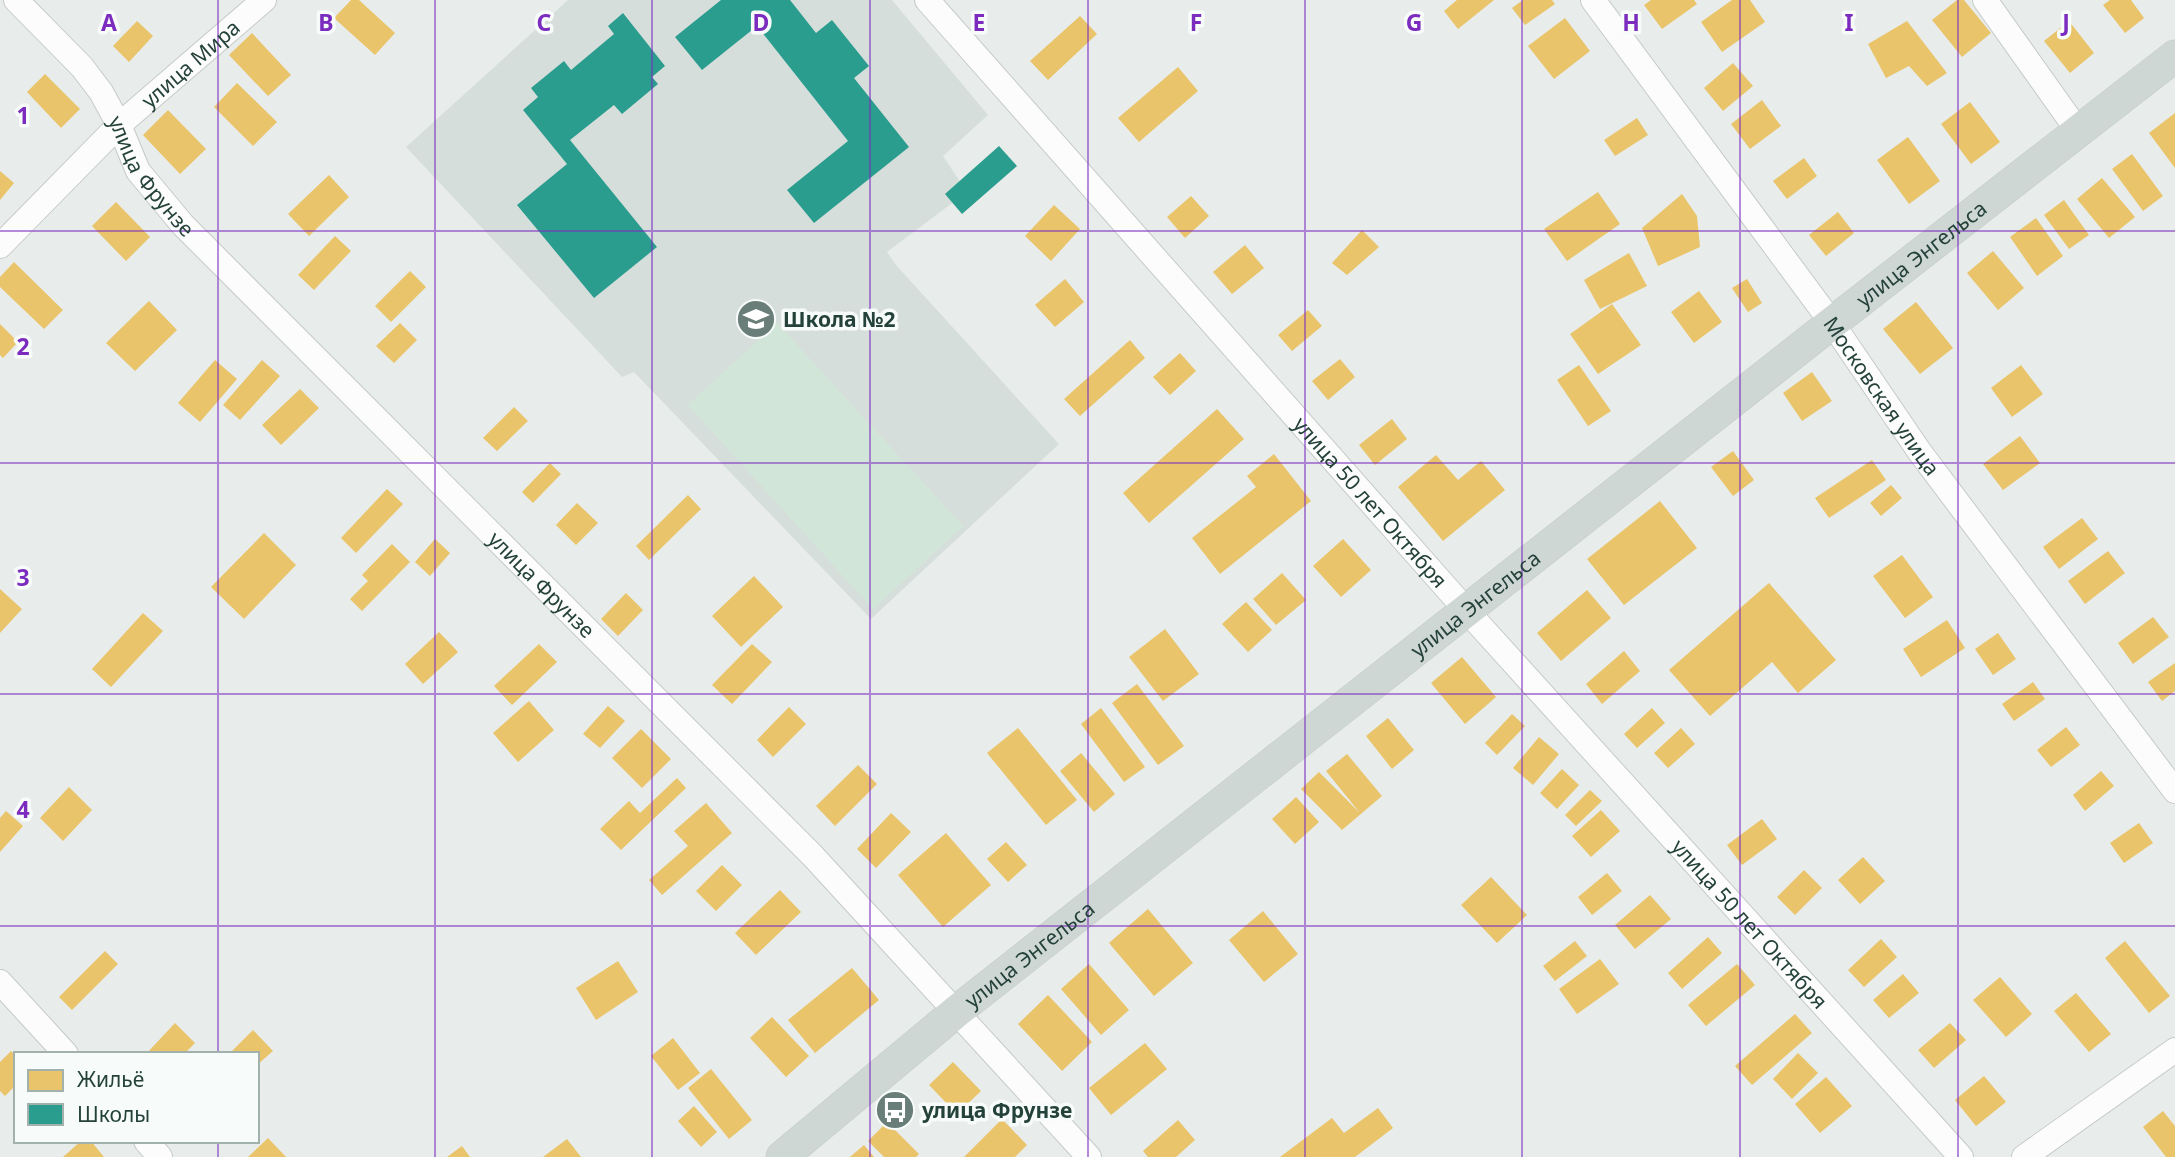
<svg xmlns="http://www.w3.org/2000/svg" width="2175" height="1157" font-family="'Noto Sans',sans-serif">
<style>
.built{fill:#d6dedb}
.green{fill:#d1e6d8}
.homes{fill:#e9c46a}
.schools{fill:#2a9d8f}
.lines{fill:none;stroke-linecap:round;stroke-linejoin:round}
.minor-casing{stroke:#c5cac8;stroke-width:26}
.major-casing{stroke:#c3ccc9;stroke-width:33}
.minor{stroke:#fcfcfc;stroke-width:24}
.major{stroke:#cfd7d5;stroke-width:32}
.grid{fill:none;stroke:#7b2cbf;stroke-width:2;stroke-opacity:0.55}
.labels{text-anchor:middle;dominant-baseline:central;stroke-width:7;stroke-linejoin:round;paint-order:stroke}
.street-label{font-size:21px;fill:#24423a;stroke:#f7fbf9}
.poi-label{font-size:21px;font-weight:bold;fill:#24423a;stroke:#f7fbf9;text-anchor:start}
.grid-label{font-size:23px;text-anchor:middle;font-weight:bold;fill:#7b2cbf;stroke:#f7fbf9;stroke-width:7;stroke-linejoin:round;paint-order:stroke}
</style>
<rect width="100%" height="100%" fill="#e8edeb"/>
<path class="built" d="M568 0H892L988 115 943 156 967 192 887 252 896 265 1059 444 871 619 634 372 622 377 406 147Z"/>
<path class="green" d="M777 323 963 526 873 609 688 405Z"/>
<path class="homes" d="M351 0H359L395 33 375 55 334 18Z
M1457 0H1494L1458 29 1444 11Z
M1523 0H1552L1555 4 1525 25 1512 8Z
M1651 0H1694L1697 4 1662 29 1644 5Z
M1732 0H1750L1765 22 1722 52 1701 22Z
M1957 0H1964L1991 33 1962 57 1932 20Z
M2110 0H2131L2144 18 2125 33 2103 5Z
M1080 16 1097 34 1048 80 1030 61Z
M1565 18 1590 51 1554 79 1528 46Z
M137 21 153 36 129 62 113 46Z
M1907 21 1947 73 1927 86 1909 66 1886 78 1868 44Z
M2069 21 2094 53 2070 73 2044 41Z
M252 33 291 75 268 96 229 55Z
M1733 63 1753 86 1723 111 1704 88Z
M1178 67 1198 91 1139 142 1118 118Z
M45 74 80 109 61 128 27 92Z
M237 83 277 122 253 146 214 107Z
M1762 100 1781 126 1750 149 1731 124Z
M1970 102 2000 142 1971 164 1941 124Z
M168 110 206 149 180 174 143 135Z
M2175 113V168L2149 133Z
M1637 118 1648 135 1615 156 1604 140Z
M1908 137 1940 181 1909 204 1877 160Z
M2132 154 2163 196 2143 211 2112 169Z
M1804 158 1817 176 1787 199 1773 181Z
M0 171 14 183 0 200Z
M329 175 349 197 309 236 288 214Z
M2102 178 2135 217 2109 238 2077 199Z
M1598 192 1620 224 1567 261 1544 229Z
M1682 194 1697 216 1700 247 1658 266 1642 228Z
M1191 196 1209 216 1185 238 1167 217Z
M2064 200 2089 235 2069 249 2044 215Z
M116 202 150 237 126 261 92 226Z
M1054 205 1080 229 1051 261 1025 236Z
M1838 212 1854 233 1826 256 1809 235Z
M2036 218 2063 256 2037 276 2010 237Z
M1362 230 1379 247 1347 275 1332 263Z
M335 236 351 251 314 290 298 275Z
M1245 245 1264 268 1232 294 1213 272Z
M1993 251 2024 288 1998 310 1967 273Z
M1629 253 1647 286 1600 309 1584 280Z
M14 262 63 310 44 329 0 287V277Z
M410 271 426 287 391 322 375 306Z
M1065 279 1084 302 1055 327 1035 305Z
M1747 279 1762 303 1748 312 1732 288Z
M1699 291 1722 322 1694 343 1671 312Z
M149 301 177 330 135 371 106 343Z
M1916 302 1953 348 1920 374 1883 329Z
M1612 304 1641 345 1598 374 1570 334Z
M1308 310 1322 326 1292 351 1278 335Z
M400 323 417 340 394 363 376 346Z
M0 324 18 342 3 358 0 355Z
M1130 340 1145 358 1080 416 1064 399Z
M1180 353 1196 371 1170 395 1153 377Z
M1340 359 1355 377 1328 400 1312 381Z
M215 360 237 379 200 422 178 403Z
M262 360 280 376 240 420 223 405Z
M1579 365 1611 411 1588 426 1557 380Z
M2021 365 2043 394 2012 417 1991 388Z
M1812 372 1832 401 1802 421 1783 393Z
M300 389 319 408 281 445 262 425Z
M514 407 528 421 497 451 483 438Z
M1217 409 1244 439 1149 523 1123 493Z
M1392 419 1407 439 1375 465 1359 445Z
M2020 436 2040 463 2003 490 1983 464Z
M1733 451 1754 480 1733 496 1711 467Z
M1274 454 1311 501 1220 574 1192 538 1256 487 1247 476Z
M1436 455 1458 480 1481 461 1505 490 1443 541 1398 487Z
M1872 460 1886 480 1829 518 1815 498Z
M550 463 561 474 533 503 522 492Z
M1891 485 1902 498 1881 516 1870 503Z
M387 489 403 504 356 553 341 538Z
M688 495 701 509 649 560 636 546Z
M1660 501 1697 548 1624 605 1587 559Z
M577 503 598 523 576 545 556 525Z
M2082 518 2098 539 2059 569 2043 547Z
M264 533 296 565 244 619 211 587Z
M435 539 450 553 430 576 415 562Z
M1343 539 1371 570 1341 597 1313 566Z
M392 544 410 562 362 611 350 599 368 581 362 575Z
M2108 551 2125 573 2085 604 2068 581Z
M1902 555 1933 597 1905 618 1873 576Z
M1282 573 1306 600 1276 625 1253 599Z
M754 576 783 607 741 647 712 616Z
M1769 583 1836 660 1798 693 1772 662 1710 716 1669 670Z
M0 589 22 609 0 633Z
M1587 590 1611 618 1561 661 1537 633Z
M626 593 643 610 618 636 601 619Z
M1246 602 1272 630 1248 652 1222 624Z
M143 613 163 631 111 687 92 669Z
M2153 617 2169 637 2133 664 2118 643Z
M1947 620 1965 648 1921 677 1903 649Z
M1165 629 1199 674 1163 701 1129 657Z
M439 632 458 652 423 684 405 664Z
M1998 633 2016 659 1993 675 1975 649Z
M539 644 557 662 512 705 494 686Z
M752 644 772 662 732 704 712 685Z
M1624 651 1640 671 1602 704 1586 684Z
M1462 657 1496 697 1465 724 1431 683Z
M2175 663V691L2162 701 2148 682Z
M2033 682 2045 699 2014 721 2002 704Z
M1137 684 1184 746 1158 765 1112 703Z
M529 701 554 730 518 762 493 733Z
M608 706 625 721 600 748 583 734Z
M789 707 806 724 773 757 757 740Z
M1101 708 1145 767 1124 782 1081 724Z
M1652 708 1665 723 1637 748 1624 734Z
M1512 714 1525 726 1497 755 1485 743Z
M1388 718 1414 750 1392 769 1366 736Z
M2066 727 2080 745 2051 767 2037 750Z
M1018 728 1077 800 1046 825 987 753Z
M1681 728 1695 744 1668 768 1654 753Z
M641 729 671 759 642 788 612 758Z
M1539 737 1559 754 1533 785 1513 768Z
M1081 753 1115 794 1094 812 1060 771Z
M1347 754 1382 796 1342 830 1301 789 1319 772 1360 813 1326 771Z
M858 765 877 784 835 826 816 806Z
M1562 769 1579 785 1557 809 1540 793Z
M2101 771 2114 786 2085 811 2073 795Z
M677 778 686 788 621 850 600 829 629 801 640 813Z
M69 787 92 810 63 841 40 818Z
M1590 790 1602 801 1576 826 1565 815Z
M1296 797 1319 822 1295 844 1272 819Z
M706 803 732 833 662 895 649 880 688 846 674 831Z
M1601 810 1620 831 1591 857 1572 836Z
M6 811 23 826 0 852V818Z
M891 813 911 832 876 868 857 849Z
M1762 819 1777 839 1742 865 1727 845Z
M2139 823 2153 843 2124 863 2110 843Z
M946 833 991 885 943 927 898 875Z
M1006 842 1027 865 1008 882 987 859Z
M1863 857 1885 881 1860 904 1838 880Z
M722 865 742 885 716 911 696 891Z
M1804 870 1822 888 1795 915 1777 897Z
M1607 873 1622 891 1592 915 1578 897Z
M1491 877 1527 915 1497 943 1461 905Z
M780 890 801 912 756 955 735 933Z
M1650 895 1671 919 1635 949 1615 925Z
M1148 909 1193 963 1154 996 1109 943Z
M1263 911 1298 954 1264 982 1229 940Z
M1708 937 1722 953 1682 989 1668 973Z
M1881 939 1897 957 1864 987 1848 970Z
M1575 941 1587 956 1555 981 1543 966Z
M2125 941 2170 996 2149 1013 2105 958Z
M105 951 118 964 72 1010 59 997Z
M1600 959 1619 984 1577 1014 1559 989Z
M618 961 638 992 596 1020 576 988Z
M1089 964 1129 1010 1101 1035 1061 989Z
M1737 964 1755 985 1706 1026 1688 1005Z
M852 968 879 1000 815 1053 788 1020Z
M1903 974 1919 993 1889 1018 1873 1000Z
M2000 977 2032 1014 2006 1037 1973 1000Z
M2076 993 2111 1034 2089 1052 2054 1011Z
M1048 995 1092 1042 1062 1071 1018 1024Z
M1795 1014 1812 1033 1752 1085 1735 1066Z
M772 1017 809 1056 786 1077 750 1038Z
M175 1023 195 1043 184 1054H146Z
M1950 1023 1966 1040 1934 1068 1918 1050Z
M253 1030 273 1051 257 1065V1054H229Z
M673 1038 700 1073 678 1090 651 1056Z
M1145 1043 1167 1069 1111 1115 1089 1088Z
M11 1051 16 1056V1085L5 1096 0 1091V1062Z
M1798 1053 1818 1073 1792 1099 1773 1079Z
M953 1062 981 1091 957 1114 929 1085Z
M711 1069 752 1120 729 1139 688 1088Z
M1984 1076 2006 1102 1976 1126 1955 1100Z
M1826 1077 1852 1106 1820 1133 1795 1104Z
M694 1106 717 1132 701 1147 678 1121Z
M1378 1108 1393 1128 1355 1157H1280L1332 1118 1344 1133Z
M2163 1111 2175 1126V1157H2166L2143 1127Z
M1002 1119 1027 1145 1015 1157H964Z
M1178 1120 1195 1140 1176 1157H1148L1143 1151Z
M887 1122 919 1154 916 1157H884L868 1141Z
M268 1138 286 1157H248Z
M567 1139 581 1157H543Z
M81 1141H91L104 1157H63Z
M864 1145 874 1157H850Z
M462 1146 470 1157H447Z"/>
<path class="schools" d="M721 0H790L816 33 832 20 869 66 854 78 909 147 814 223 787 190 848 141 757 26 702 70 675 37Z
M623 13 665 66 652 77 658 84 622 114 614 105 570 140 657 247 594 298 517 205 567 164 523 110 538 97 531 88 564 61 571 70 614 34 608 26Z
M999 146 1017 166 962 214 945 194Z"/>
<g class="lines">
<g class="minor-casing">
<g id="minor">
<path id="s1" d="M16 0 82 67 101 92 119 125 138 171 183 225 812 855 1089 1157"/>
<path id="s2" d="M927 0 1466 610 1961 1157"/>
<path id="s3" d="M1593 0 1832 323 1919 451 2175 791"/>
<path d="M1985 0 2078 131"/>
<path id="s4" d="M0 246 119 125 264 0"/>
<path d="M0 982 66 1054"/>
<path d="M146 1141 160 1157"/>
<path d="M2024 1157 2175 1050"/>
</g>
</g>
<g class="major-casing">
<g id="major">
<path id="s5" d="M782 1157 957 1011 1832 323 2175 56"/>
</g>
</g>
<use href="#minor" class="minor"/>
<use href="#major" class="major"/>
</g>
<path class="grid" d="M218 0V1054M435 0V1157M652 0V1157M870 0V1157M1088 0V1157M1305 0V1157M1522 0V1157M1740 0V1157M1958 0V1157M0 231H2175M0 463H2175M0 694H2175M0 926H2175M218 1141V1157"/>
<defs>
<g id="school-disc" transform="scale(2.0125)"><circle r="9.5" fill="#697e78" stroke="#f7fbf9"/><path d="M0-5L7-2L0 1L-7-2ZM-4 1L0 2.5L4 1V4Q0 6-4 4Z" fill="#fff"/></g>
<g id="bus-disc" transform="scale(2.0125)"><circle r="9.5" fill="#697e78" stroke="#f7fbf9"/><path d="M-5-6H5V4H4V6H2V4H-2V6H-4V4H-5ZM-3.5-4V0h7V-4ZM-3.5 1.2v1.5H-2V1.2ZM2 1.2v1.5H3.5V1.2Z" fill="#fff"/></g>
</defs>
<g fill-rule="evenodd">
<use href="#school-disc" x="756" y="319"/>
<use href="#bus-disc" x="895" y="1110"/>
</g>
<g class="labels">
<g class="street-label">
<text stroke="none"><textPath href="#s4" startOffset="264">улица Мира</textPath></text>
<text stroke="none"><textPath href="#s1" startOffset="224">улица Фрунзе</textPath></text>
<text stroke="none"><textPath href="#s5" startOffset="1454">улица Энгельса</textPath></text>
<text stroke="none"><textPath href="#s3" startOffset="490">Московская улица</textPath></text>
<text stroke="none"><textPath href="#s2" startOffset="670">улица 50 лет Октября</textPath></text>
<text stroke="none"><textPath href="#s1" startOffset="791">улица Фрунзе</textPath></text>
<text stroke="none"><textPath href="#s5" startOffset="887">улица Энгельса</textPath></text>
<text stroke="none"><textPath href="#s2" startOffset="1237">улица 50 лет Октября</textPath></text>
<text stroke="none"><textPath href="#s5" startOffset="320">улица Энгельса</textPath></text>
</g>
<g class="poi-label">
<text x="783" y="319">Школа №2</text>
<text x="922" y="1110">улица Фрунзе</text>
</g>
</g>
<g class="grid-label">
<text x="109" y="31">A</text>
<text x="326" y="31">B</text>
<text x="544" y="31">C</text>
<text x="761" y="31">D</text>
<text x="979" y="31">E</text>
<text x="1196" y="31">F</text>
<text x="1414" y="31">G</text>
<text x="1631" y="31">H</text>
<text x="1849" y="31">I</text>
<text x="2066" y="31">J</text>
<text x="23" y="124">1</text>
<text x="23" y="355">2</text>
<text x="23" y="586">3</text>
<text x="23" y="818">4</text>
</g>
<rect x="14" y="1052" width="245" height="91" fill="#f7fbf9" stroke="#a3b1ad" stroke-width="2"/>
<rect x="28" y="1070" width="35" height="21" fill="#e9c46a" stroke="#a3b1ad" stroke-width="2"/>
<text x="77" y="1087" font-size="21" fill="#24423a">Жильё</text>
<rect x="28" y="1104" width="35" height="21" fill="#2a9d8f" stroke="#a3b1ad" stroke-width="2"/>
<text x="77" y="1122" font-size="21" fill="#24423a">Школы</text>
</svg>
